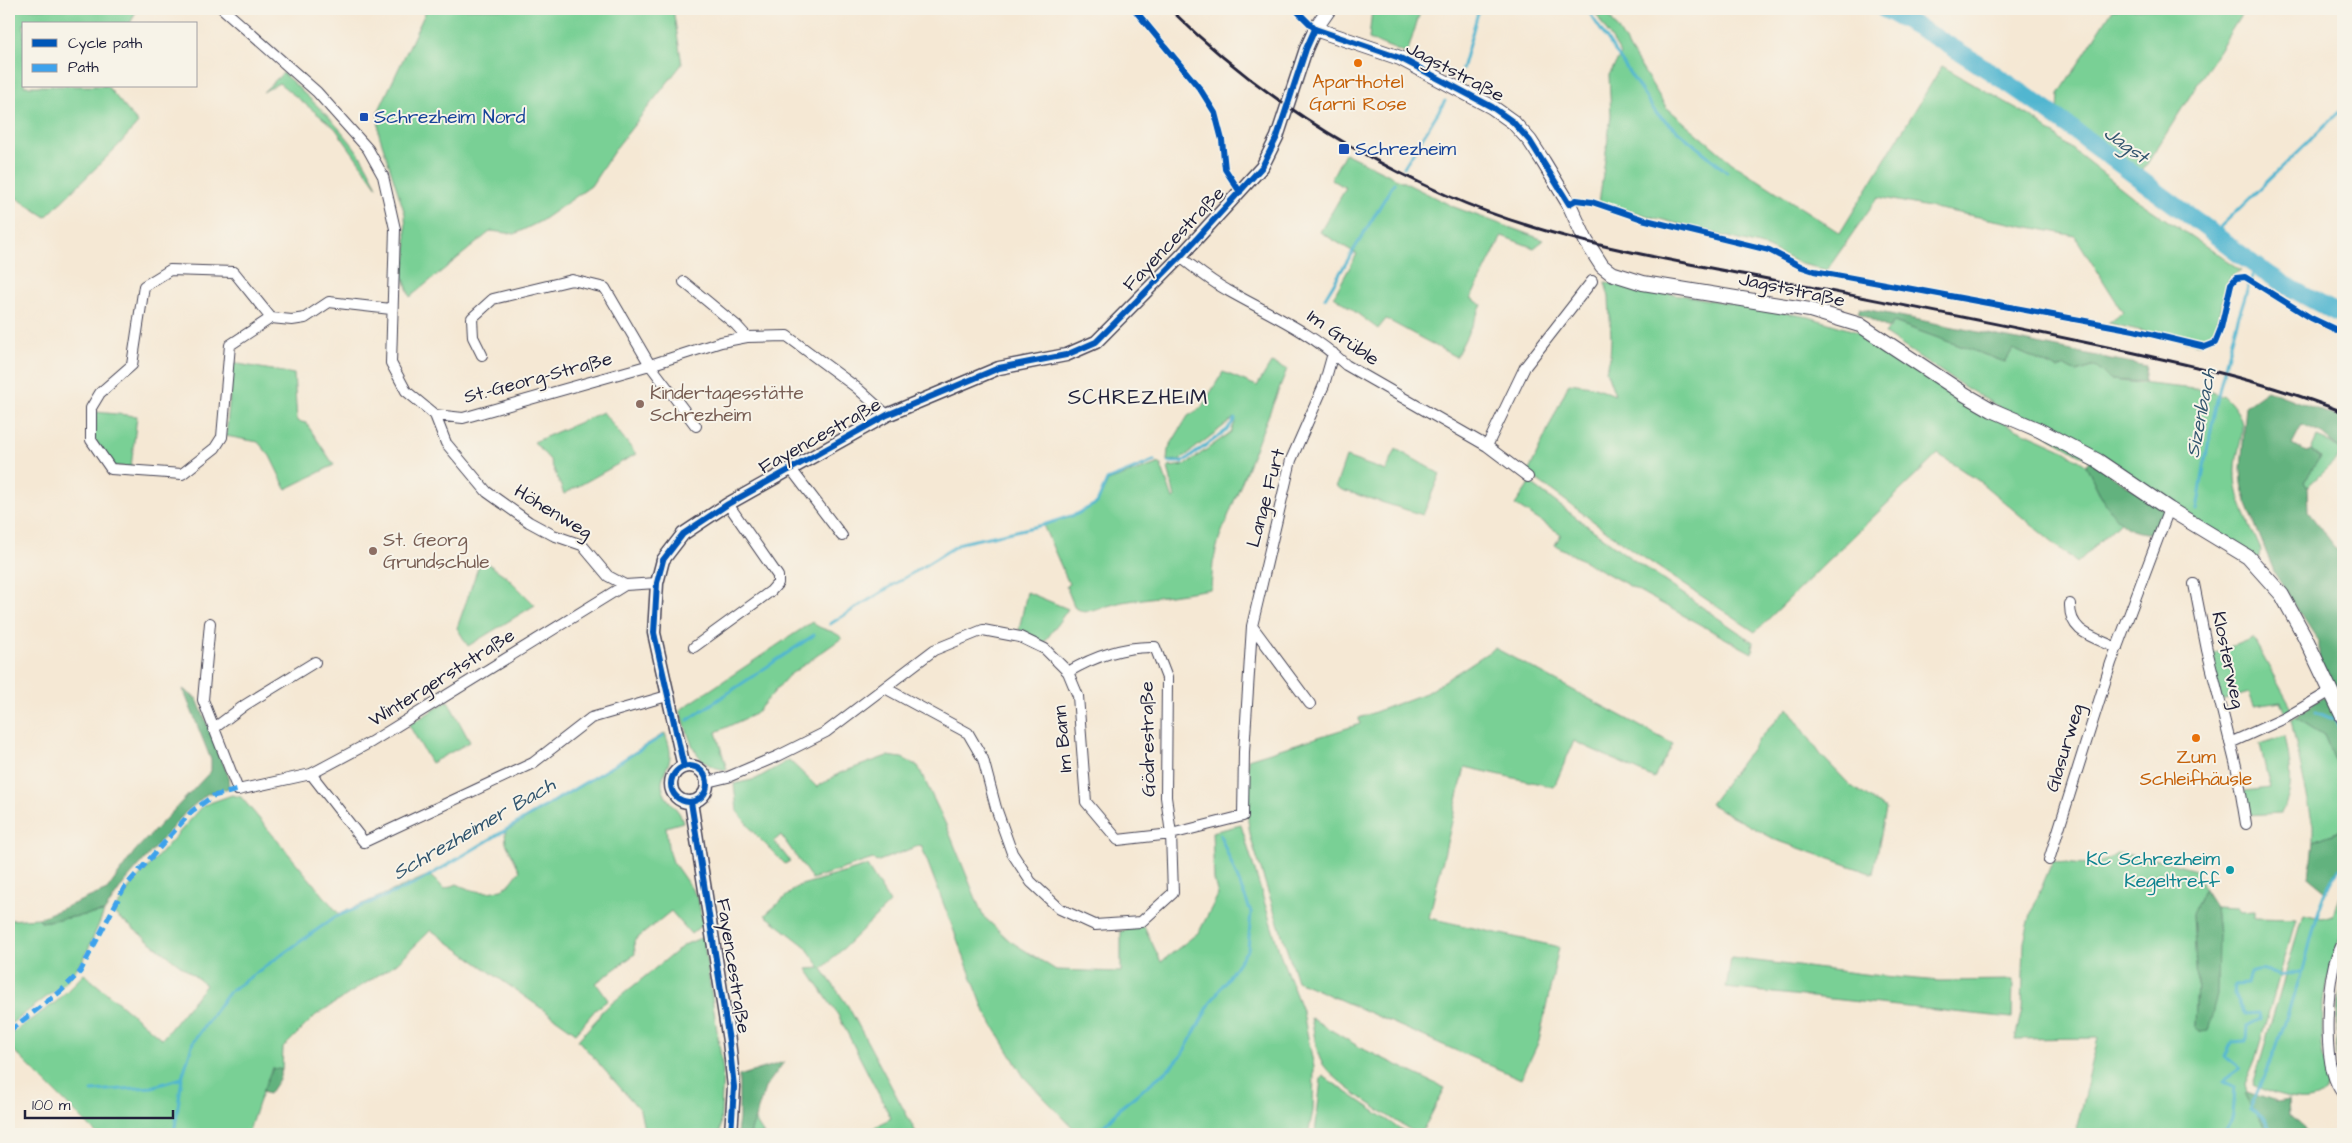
<svg xmlns="http://www.w3.org/2000/svg" width="2352" height="1143" font-family="'Architects Daughter',sans-serif">
<style>
.green{fill:#79d095;stroke:#4e7968}
.forest{fill:#62b27e;stroke:#426a5c}
.lines{fill:none;stroke-linecap:round;stroke-linejoin:round}
.stream{stroke:#51b6d0;stroke-width:3}
.river{stroke:#51b6d0;stroke-width:18}
.minor-casing{stroke:#424052;stroke-width:12}
.tertiary-casing{stroke:#424052;stroke-width:15}
.secondary-casing{stroke:#424052;stroke-width:16}
.minor{stroke:#fff;stroke-width:10}
.tertiary{stroke:#fff;stroke-width:12}
.secondary{stroke:#fff;stroke-width:14}
.rail{stroke:#22223b;stroke-width:3}
.quiet{stroke:#3ea2ec;stroke-width:5;stroke-dasharray:10 5;stroke-linecap:butt}
.cycleway-casing{stroke:#f7f3e8;stroke-width:9}
.cycleway{stroke:#0057b8;stroke-width:6}
.food-dot{fill:#e8710a;stroke:#f7f3e8;stroke-width:2}
.transit-dot{fill:#1a4fb4;stroke:#f7f3e8;stroke-width:2}
.education-dot{fill:#8d6e63;stroke:#f7f3e8;stroke-width:2}
.culture-dot{fill:#0f9aa8;stroke:#f7f3e8;stroke-width:2}
.labels{text-anchor:middle;dominant-baseline:central;stroke-width:4;stroke-linejoin:round;paint-order:stroke}
.street-label{font-size:19px;fill:#22223b;stroke:#f7f3e8}
.food-label{font-size:19px;fill:#c56008;stroke:#f7f3e8}
.transit-label{font-size:19px;fill:#164399;stroke:#f7f3e8;text-anchor:start}
.education-label{font-size:19px;fill:#785e54;stroke:#f7f3e8;text-anchor:start}
.culture-label{font-size:19px;fill:#0d838f;stroke:#f7f3e8;text-anchor:end}
.water-label{font-size:20px;font-style:italic;fill:#32566f;stroke:#f7f3e8}
.quarter-label{font-size:21px;letter-spacing:1px;fill:#22223b;stroke:#f7f3e8}
</style>
<rect width="100%" height="100%" fill="#f7f3e8"/>
<filter id="ink" filterUnits="userSpaceOnUse"><feTurbulence type="fractalNoise" baseFrequency=".02" numOctaves="2"/><feDisplacementMap in="SourceGraphic" scale="10" xChannelSelector="R" yChannelSelector="G"/><feConvolveMatrix kernelMatrix="1 2 1 2 8 2 1 2 1" color-interpolation-filters="sRGB"/></filter>
<filter id="wash" filterUnits="userSpaceOnUse"><feTurbulence type="fractalNoise" baseFrequency=".0096" numOctaves="4" result="noise"/><feDisplacementMap in="SourceGraphic" scale="20" xChannelSelector="R" yChannelSelector="G"/><feGaussianBlur stdDeviation="1.12" result="paint"/><feColorMatrix in="noise" values="0 0 0 0 0 0 0 0 0 0 0 0 0 0 0 0 0 1.4 0 .05"/><feComposite in="paint" operator="in"/></filter>
<g filter="url(#wash)">
<rect width="100%" height="100%" fill="#f5e8d4"/>
<path class="green" d="M9 9H137L130 24H24V86H107L138 123 118 146 46 217 15 197 9 208Z
M427 9H673L682 64 616 148 591 186 541 221 515 234 491 231 410 297 403 276 407 255 405 214 379 134 378 112Z
M1372 9H1421L1407 54 1369 39Z
M1593 9H1605L1666 107 1732 163 1840 233 1942 66 2030 116 2137 200 2241 270 2231 276 2227 284 2212 339 2199 344 2108 323 2123 312 2075 236 1878 197 1827 270 1801 264 1766 247 1599 203 1611 116 1609 75 1621 54Z
M2113 9H2245L2140 175 2058 113 2059 94Z
M283 73C319 108 358 140 377 187L335 128 279 83 263 92Z
M1345 153 1454 207 1544 240 1534 248 1502 236 1471 298 1482 305 1456 357 1386 319 1378 329 1334 296 1357 254 1320 232 1346 188 1331 179Z
M1605 282 1809 317 1858 332 1899 356 1955 397 1986 415 2060 448 2086 465 2101 497 2121 521 2077 563 1979 481 1938 454 1755 632 1631 549 1528 473 1569 383 1592 386 1615 395 1606 370 1610 358 1611 338 1609 297Z
M1894 322 2005 362 2013 349 2058 369 2065 366 2076 372 2096 366 2111 380 2213 391 2219 397 2223 395C2258 428 2234 438 2236 477 2237 502 2251 527 2261 550L2260 557 2257 558 1963 386 1885 334Z
M233 363 294 374 297 421 306 423 334 465 286 489 270 456 258 442 226 436Z
M1271 363 1287 369 1219 539 1213 563 1211 589 1122 602 1085 612 1075 608 1066 586 1069 584 1043 525 1071 517 1097 503 1108 481 1160 463 1173 499 1175 498 1168 467 1185 465 1231 432 1236 420 1234 418 1180 460 1167 461 1168 449 1188 416 1201 408 1223 372 1257 386Z
M96 412 137 416 131 467 113 466 94 439Z
M603 412 636 454 564 494 550 460 534 442Z
M2317 437 2331 443 2342 452V454L2307 487 2304 482 2320 457 2311 450Z
M1396 449 1440 474 1423 515 1342 490 1336 486 1346 457 1386 471Z
M1530 483 1625 554 1753 642 1752 653 1555 545 1561 534 1515 505Z
M481 559 507 577 535 605 468 646 457 628Z
M1027 592 1068 609 1044 643 1019 630Z
M812 622C821 631 833 629 842 638L788 676 755 714 716 732 727 770C692 766 691 739 680 710Z
M2253 638 2292 709 2286 713 2281 702 2254 706 2249 693 2221 701 2210 655Z
M1495 648 1673 744 1654 778 1574 741 1554 787 1465 767 1429 918 1559 947 1539 1041 1521 1079 1297 981 1251 839 1248 821V759L1360 724 1359 718 1426 693Z
M448 701 470 742 431 763 409 725Z
M1788 708 1821 755 1851 786 1886 809 1873 874 1776 840 1710 804 1758 740Z
M2295 717 2324 735 2343 779V830L2313 841V825L2291 720Z
M665 733C667 739 671 749 670 756 670 766 661 774 662 786 664 802 680 807 683 822L666 827 668 847 673 862 698 898 703 924 691 934 671 911 634 941 635 954 596 983 608 1000 595 1010 576 1033 431 930 397 963 316 1015 283 1048 282 1070 272 1068 258 1103 248 1134H97L9 1046V1035L56 1002 84 974 162 1039 206 985 113 913 130 887 204 805 232 795 241 797 339 914 429 875 445 889 457 884C473 892 491 896 507 886 512 883 516 875 520 871L506 843 505 832Z
M2285 736C2290 762 2296 789 2281 813L2247 815 2245 791 2270 788 2260 744Z
M887 756 902 758 918 766 947 827 983 916 1010 941 1056 970 1121 972V931L1144 926 1161 962 1199 932 1218 895 1214 880 1212 832 1241 825 1281 957 1303 1013 1314 1067 1313 1111 1308 1134H1079L1024 1077 985 1012 921 845 876 862 873 859 812 879 781 835 774 841 790 861 785 864 755 834 737 811 734 784 756 779 789 760 817 787 840 773Z
M2118 853 2155 859 2196 870 2204 890 2193 915 2197 982 2195 1027 2218 935 2215 907 2237 908 2240 912 2255 911V918L2296 919 2255 1060 2245 1084 2247 1092 2245 1095 2252 1109 2273 1134H2075L2098 1038 2015 1039 2022 1009 2024 941 2032 910 2053 860C2076 866 2098 868 2118 853Z
M867 866 890 903 822 969 848 1006 917 1134H863L891 1118 838 1015 807 969 821 968 805 946 765 915 798 886Z
M2343 885V929L2331 964 2323 1001 2322 1045 2329 1081C2328 1084 2326 1089 2324 1092 2308 1108 2270 1094 2253 1085L2303 914 2321 918 2333 915Z
M104 912 84 959 64 984 9 1025V920L39 918 41 922Z
M703 937 723 1071 720 1134H645L640 1110 578 1040 598 1018 601 1012 684 945Z
M1731 958 1872 975 1940 981 2013 980 2012 1018 1726 988Z
M1311 1018 1361 1048 1445 1088 1421 1134H1417C1396 1121 1328 1080 1320 1059 1315 1046 1314 1031 1311 1018Z
M1323 1076 1408 1134H1315L1321 1079Z
M754 1119 764 1134H750Z"/>
<path class="forest" d="M1860 308 2146 366 2144 382 2110 380 2096 366 2076 372 2065 366 2058 369 2013 349 2005 362 1894 322 1888 328 1858 313Z
M2267 390 2343 419V452L2322 434 2302 425 2292 444 2306 452 2311 450 2320 457 2304 482 2307 487 2308 512 2343 557V710L2319 659V642L2275 574 2246 502 2242 483 2241 469 2246 405Z
M2090 461 2165 510 2156 534C2149 533 2139 533 2132 530 2111 522 2095 484 2086 465Z
M183 689 197 699 228 775 229 788 207 794 185 813 124 883 104 912 41 922 39 918 107 890 135 851 211 771V760Z
M2331 691 2343 717V779L2324 735 2295 717Z
M2343 830V866L2336 872 2326 891 2309 877 2313 841Z
M2204 890 2215 907 2218 935 2217 995 2208 1031 2201 1032 2195 1027 2197 982 2193 914Z
M2343 983V1058H2336L2339 996Z
M784 1062 765 1088 750 1134H737L739 1119V1076Z
M273 1068 282 1070 279 1079 269 1094 262 1092Z
M2247 1092 2276 1102 2288 1100 2289 1115 2310 1134H2273L2252 1109 2245 1095Z"/>
<g class="lines">
<path class="stream" d="M1587 9 1656 113 1727 172
M1462 69 1479 9
M1404 167 1445 101
M2214 233 2343 108
M1325 298 1394 183
M1168 462H1183L1227 430 1235 419
M2197 510C2210 427 2226 344 2256 265
M830 624 961 543 1043 525 1077 514 1097 503 1107 480 1154 461
M2316 712 2335 720 2343 738
M688 720 814 635
M92 1091 152 1087 182 1078
M174 1134 182 1078 193 1042 229 992 335 917 417 883 663 736
M1097 1134 1120 1108 1171 1067 1182 1055 1211 1002 1248 949 1251 912 1220 835
M2217 1134C2237 1129 2233 1104 2235 1087L2223 1081 2240 1069 2225 1057 2232 1042 2246 1041 2247 1026 2260 1019 2259 1013 2245 1014 2234 995 2235 985 2247 984 2250 972C2267 966 2264 972 2278 975 2284 977 2296 972 2303 971 2310 945 2322 881 2343 866
M2276 1134 2265 1119 2250 1109 2276 1048 2302 971"/>
<path class="river" d="M1884 9C1990 63 2084 138 2179 208 2206 227 2231 248 2258 267 2285 286 2314 301 2343 316"/>
</g>
</g>
<g filter="url(#ink)">
<g class="lines">
<g class="minor-casing">
<path id="minor" d="M223 9 317 92 368 149 383 176 395 229 391 363 406 391 435 415 463 418 650 365 721 342 747 337 787 336 857 388 887 415
M1180 257C1195 268 1210 281 1227 290 1269 314 1310 331 1346 365L1487 446 1528 477
M684 282 736 325 747 337
M271 318 234 272 170 270 144 286 132 365 100 393 91 408V440L111 469 182 474 215 448 222 437 230 345 271 318 292 320 305 318 329 302 391 309
M482 355 473 337 472 318 493 299 572 280 605 288 650 365 696 426
M435 415 446 443 487 492 529 522 553 535 582 545 608 576 625 585
M1487 446 1525 367 1592 281
M791 469 842 536
M2194 584 2207 650 2237 770 2246 824
M2070 604C2069 633 2094 637 2117 648
M210 623 203 700 238 790 311 774 371 742 625 585 657 583
M1252 626 1310 704
M694 647 771 591 778 583V576L728 504
M885 688 968 733 983 759 996 808 1012 853 1031 882 1060 909 1095 925 1141 922 1173 893 1171 834 1166 797 1167 678 1155 647C1123 646 1095 656 1068 672
M213 729 245 705 315 662
M2230 743 2285 718 2331 691
M311 774 364 842 533 763 591 718 667 696
M707 782 728 777 778 756 826 732 934 650 983 630 1020 637 1045 649 1068 672 1078 696 1086 802 1118 840 1171 834 1243 816 1244 752 1252 626 1291 460 1324 385 1333 353
M2049 860 2111 663 2169 509
M2343 942C2340 949 2336 957 2334 964 2327 993 2321 1071 2343 1094"/>
</g>
<g class="tertiary-casing">
<path id="tertiary" d="M671 784a18 18 0 1 1 36 0a18 18 0 1 1-36 0Z
M684 767 654 633 657 583 663 560 683 534 728 504 887 415 999 368 1066 355 1096 342 1180 257 1262 167 1277 137 1306 49 1315 29
M691 802 729 1041 734 1087 731 1134"/>
</g>
<g class="secondary-casing">
<path id="secondary" d="M1329 9 1315 29 1400 58 1492 107 1513 122 1530 141 1543 161 1569 204 1586 241 1602 266 1611 273 1643 283 1810 310 1860 325 1966 395 1992 410 2039 430 2098 461 2169 509 2248 557 2282 595 2305 637 2343 717"/>
</g>
<use href="#minor" class="minor"/>
<use href="#tertiary" class="tertiary"/>
<use href="#secondary" class="secondary"/>
<path class="rail" d="M1170 9C1250 88 1343 149 1446 195 1544 239 1653 257 1758 277 1870 299 1982 320 2093 344 2178 362 2262 380 2343 412"/>
<path class="quiet" d="M9 1031 61 991 80 972 124 888 192 811 213 796 238 790"/>
<g class="cycleway-casing">
<path id="cycleway" d="M1134 9 1200 89 1215 113 1222 140 1225 169 1240 192
M1295 9 1315 29 1400 58 1492 107 1513 122 1530 141 1569 204 1576 200 1592 202 1642 219 1769 250 1802 267 1814 271 2134 330 2205 347 2215 343 2221 328 2231 284 2236 278 2245 277 2311 318 2343 333
M671 784a18 18 0 1 1 36 0a18 18 0 1 1-36 0Z
M684 767 654 633 657 583 663 560 683 534 728 504 887 415 999 368 1066 355 1096 342 1180 257 1262 167 1277 137 1306 49 1315 29
M691 802 729 1041 734 1087 731 1134"/>
</g>
<use href="#cycleway" class="cycleway"/>
</g>
</g>
<g class="food-dot">
<circle cx="1358" cy="63" r="5"/>
<circle cx="2196" cy="738" r="5"/>
</g>
<g class="transit-dot">
<rect x="359" y="112" width="10" height="10" rx="2.5"/>
<rect x="1338" y="143" width="12" height="12" rx="2.5"/>
</g>
<g class="education-dot">
<circle cx="640" cy="404" r="5"/>
<circle cx="373" cy="551" r="5"/>
</g>
<circle class="culture-dot" cx="2230" cy="870" r="5"/>
<g class="labels">
<g class="street-label">
<text transform="translate(1455 72) rotate(28)">Jagststraße</text>
<text transform="translate(1174 239) rotate(-46)">Fayencestraße</text>
<text transform="translate(1792 290) rotate(12)">Jagststraße</text>
<text transform="translate(1343 338) rotate(35)">Im Grüble</text>
<text transform="translate(538 378) rotate(-15)">St.-Georg-Straße</text>
<text transform="translate(820 436) rotate(-29)">Fayencestraße</text>
<text transform="translate(1266 498) rotate(-75)">Lange Furt</text>
<text transform="translate(553 512) rotate(31)">Höhenweg</text>
<text transform="translate(2228 660) rotate(78)">Klosterweg</text>
<text transform="translate(442 678) rotate(-32)">Wintergerststraße</text>
<text transform="translate(1063 739) rotate(-95)">Im Bann</text>
<text transform="translate(1148 739) rotate(-91)">Gödrestraße</text>
<text transform="translate(2065 748) rotate(-73)">Glasurweg</text>
<text transform="translate(733 966) rotate(81)">Fayencestraße</text>
</g>
<g class="food-label">
<text x="1358" y="82">Aparthotel<tspan x="1358" dy="22">Garni Rose</tspan></text>
<text x="2196" y="757">Zum<tspan x="2196" dy="22">Schleifhäusle</tspan></text>
</g>
<g class="transit-label">
<text x="374" y="117">Schrezheim Nord</text>
<text x="1355" y="149">Schrezheim</text>
</g>
<g class="education-label">
<text x="650" y="393">Kindertagesstätte<tspan x="650" dy="22">Schrezheim</tspan></text>
<text x="383" y="540">St. Georg<tspan x="383" dy="22">Grundschule</tspan></text>
</g>
<g class="culture-label">
<text x="2220" y="859">KC Schrezheim<tspan x="2220" dy="22">Kegeltreff</tspan></text>
</g>
<g class="water-label">
<text transform="translate(2126 145) rotate(36)">Jagst</text>
<text transform="translate(2201 413) rotate(-79)">Sizenbach</text>
<text transform="translate(474 829) rotate(-30)">Schrezheimer Bach</text>
</g>
<g class="quarter-label">
<text x="1138" y="397">SCHREZHEIM</text>
</g>
</g>
<rect width="2352" height="1143" fill="none" stroke="#f7f3e8" stroke-width="30"/>
<rect x="22" y="22" width="175" height="65" fill="#f7f3e8" stroke="#a29fa3"/>
<rect x="32" y="39" width="25" height="8" fill="#0057b8" stroke="#a29fa3"/>
<text x="68" y="48" font-size="15" fill="#22223b">Cycle path</text>
<rect x="32" y="64" width="25" height="8" fill="#3ea2ec" stroke="#a29fa3"/>
<text x="68" y="72" font-size="15" fill="#22223b">Path</text>
<path d="M25 1110v8h148v-8" fill="none" stroke="#22223b" stroke-width="2.5"/>
<text x="32" y="1110" font-size="15" fill="#22223b" stroke="#f7f3e8" stroke-width="4" paint-order="stroke">100 m</text>
</svg>
